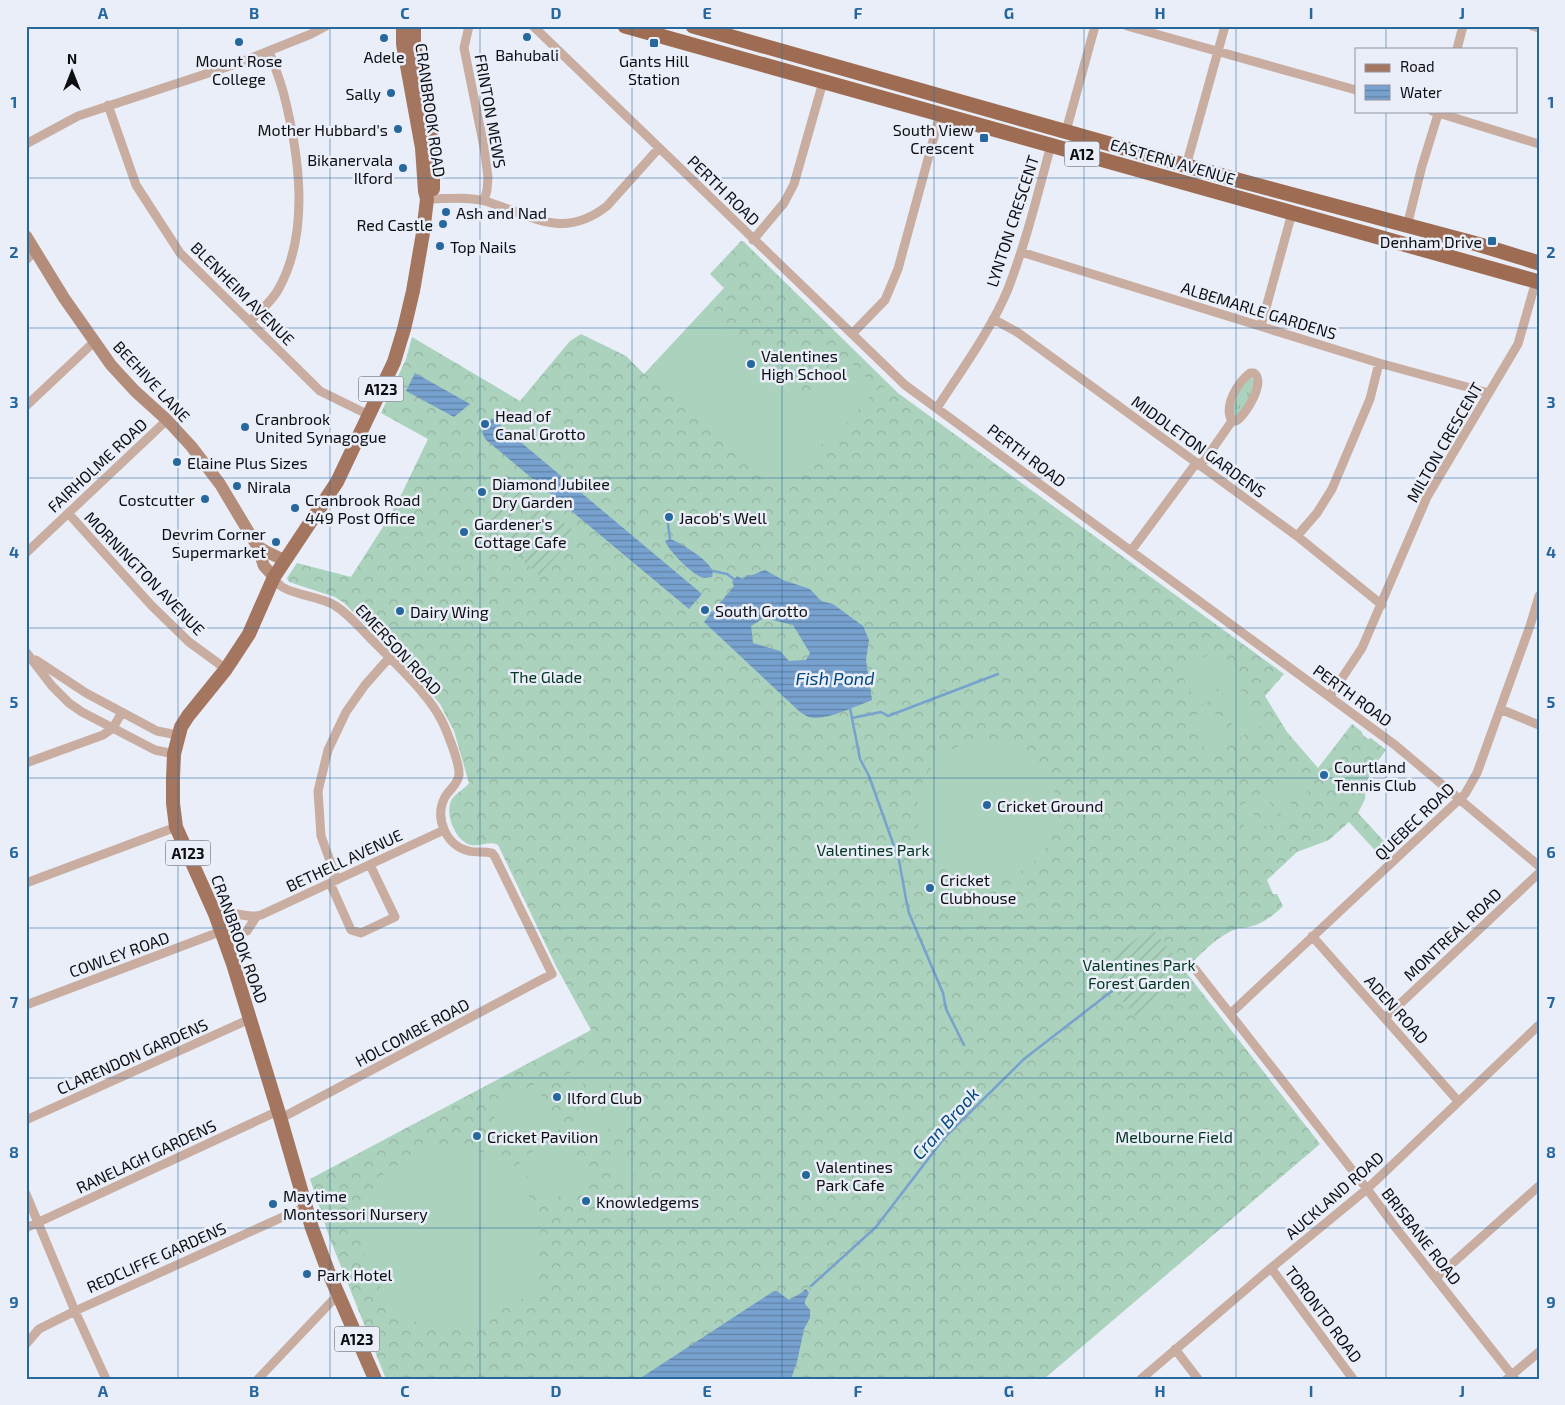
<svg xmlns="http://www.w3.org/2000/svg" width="1565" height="1405" font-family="'Exo 2',sans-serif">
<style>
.grass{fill:url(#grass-tufts)}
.forest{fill:url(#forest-crowns)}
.garden{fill:url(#garden-furrows)}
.pitch{fill:#abd2bc}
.water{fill:url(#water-rules);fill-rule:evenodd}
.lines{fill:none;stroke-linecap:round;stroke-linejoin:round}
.stream{stroke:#77a1ce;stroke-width:2.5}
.minor{stroke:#c8ada0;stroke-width:9}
.secondary{stroke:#b48d7a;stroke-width:12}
.primary{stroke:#a5765f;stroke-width:14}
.trunk{stroke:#9e6c53;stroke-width:15}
.grid{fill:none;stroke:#26679d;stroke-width:1;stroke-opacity:0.55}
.poi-dot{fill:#26679d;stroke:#eaeef8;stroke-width:2}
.labels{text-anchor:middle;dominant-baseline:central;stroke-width:5;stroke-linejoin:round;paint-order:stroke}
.shield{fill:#eaeef8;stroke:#4f5157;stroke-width:1}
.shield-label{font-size:15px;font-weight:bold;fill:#0d0e12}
.poi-label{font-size:16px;fill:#0d0e12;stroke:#eaeef8;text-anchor:start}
.street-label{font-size:16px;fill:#0d0e12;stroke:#eaeef8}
.park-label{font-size:16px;fill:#003520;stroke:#eaeef8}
.water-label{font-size:18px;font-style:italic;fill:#00467c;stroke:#eaeef8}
.neatline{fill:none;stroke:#26679d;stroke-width:2}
.grid-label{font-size:16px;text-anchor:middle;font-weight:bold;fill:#26679d}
</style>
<defs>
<pattern id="grass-tufts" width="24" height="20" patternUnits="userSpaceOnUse" patternTransform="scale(1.25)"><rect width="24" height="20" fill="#abd2bc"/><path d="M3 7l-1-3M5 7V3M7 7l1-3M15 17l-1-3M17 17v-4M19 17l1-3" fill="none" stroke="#92b3a1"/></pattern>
<pattern id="forest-crowns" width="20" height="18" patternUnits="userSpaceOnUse" patternTransform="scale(1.25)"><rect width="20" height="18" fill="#abd2bc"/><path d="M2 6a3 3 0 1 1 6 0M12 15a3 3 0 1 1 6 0" fill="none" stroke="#92b3a1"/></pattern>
<pattern id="garden-furrows" width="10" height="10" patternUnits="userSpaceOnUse" patternTransform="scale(1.25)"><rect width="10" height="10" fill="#abd2bc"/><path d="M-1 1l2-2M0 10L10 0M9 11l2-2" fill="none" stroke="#92b3a1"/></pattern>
<pattern id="water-rules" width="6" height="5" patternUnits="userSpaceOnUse" patternTransform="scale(1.25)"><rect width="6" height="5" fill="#77a1ce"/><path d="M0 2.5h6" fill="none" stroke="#6082a6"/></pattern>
</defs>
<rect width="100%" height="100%" fill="#eaeef8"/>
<path class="grass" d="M1251 377 1254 381 1248 404 1235 417 1232 414C1234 399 1240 387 1251 377Z"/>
<path class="forest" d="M741 241H743L898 393 1284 674 1265 696 1287 732 1318 768 1352 724 1362 732 1363 735 1368 739 1371 738 1386 750 1369 773V779L1366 784 1365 799 1358 813 1393 851 1383 859 1349 822 1329 840 1297 852 1267 880 1273 894H1277L1283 906C1272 917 1260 926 1243 928 1237 929 1242 927 1236 929 1217 936 1198 956 1185 971L1320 1144 1044 1379H386L330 1239 310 1179 591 1030 556 966 498 845C490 840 480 847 471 845 455 841 444 813 452 799 457 792 465 789 469 783L454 731 440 704 411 670 344 603 335 597 289 582 287 578 297 563 351 577 388 519 403 491 428 439 381 413 406 359 412 337 520 401 570 341 581 334 626 356 644 374 724 288 710 274Z"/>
<path class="garden" d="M516 480 534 496 498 534 481 520Z
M538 499 556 516 519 557H515L499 542Z
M561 520 577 534 539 575 523 561Z
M1151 932H1155L1177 959 1168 974V982L1166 995 1137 1018 1108 983 1097 967 1142 935Z"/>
<path class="pitch" d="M705 309 801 398 745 459 649 370Z
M841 355 878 388 861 406 825 374Z
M823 376 859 409 855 414 856 416 851 421 850 420 840 431 842 433 830 443 793 410 813 388 812 386Z
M885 387 890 392 882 401 881 400 856 428 852 424Z
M791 412 824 442 780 492 746 462Z
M1221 648 1241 683 1221 694 1201 659Z
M1200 660 1219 695 1199 706 1179 671Z
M1243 690 1262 725 1239 738 1220 703Z
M1212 708 1232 743 1224 747V749L1209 756 1189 720 1203 711 1204 712Z
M917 810a70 70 0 1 1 140 0a70 70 0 1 1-140 0Z
M1298 774 1313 801 1300 808 1285 781Z
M1280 784 1296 811 1283 818 1267 791Z
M1264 792 1280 820 1267 827 1252 799Z
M1247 802 1262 829 1250 836 1234 809Z
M595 1056 611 1084 598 1091 583 1063Z
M575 1070 590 1097 577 1104 562 1077Z
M535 1084 560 1129 515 1154 490 1109Z
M617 1095 633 1122 620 1130 604 1102Z
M598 1111 614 1139 601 1146 585 1118Z
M583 1120 598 1147 586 1155 570 1127Z
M564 1135 589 1180 544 1205 518 1160Z
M436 1145H441L499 1155 510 1163 541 1217 538 1284 535 1292 472 1326 441 1328 412 1321 388 1304 362 1248 361 1219 370 1194 385 1172Z
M622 1153 637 1180 625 1187 609 1160Z
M669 1187 684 1215 671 1222 656 1194Z
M648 1199 663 1226 650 1234 635 1206Z"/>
<path class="water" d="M415 373 470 404 454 417 406 391Z
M492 418 702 594 689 609 485 439 482 432Z
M670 539C683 544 707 559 713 571L712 577C711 577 705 578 704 578 693 576 669 551 665 541Z
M765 570 783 580 810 589 821 601 833 604 863 626 869 640 866 660 872 700C856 706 832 718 815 718 809 718 805 715 800 712L704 622 734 586 732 582 737 576 743 579 747 575C755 576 758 572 765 570ZM764 618 793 625 810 653 806 660 789 661 780 651 753 643 751 626Z
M806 1289 809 1293 805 1301V1304L810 1310V1318L804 1329 797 1362 791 1379H639L774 1291H777L789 1300 801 1293Z"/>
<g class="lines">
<path class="stream" d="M669 520V517
M668 524 670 539
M713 571 727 574 735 580
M708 611 711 613
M850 708 860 759 869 776 899 860 906 899 909 913 943 993 946 1009 964 1045
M852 718 881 712 888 716 998 674
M811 1286 876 1227 945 1137 1024 1059 1112 991"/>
<path class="minor" d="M469 26 464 48 484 147 488 177 487 190 484 201
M533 26 905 385 1395 745 1539 866
M1127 26 1356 90
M1532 26 1539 28
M1457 49 1463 26
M108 105 136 185 180 253 320 391 369 415
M1432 111 1539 144
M1066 131 1095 26
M26 144 78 116 236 64 311 34 326 26
M1186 166 1225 26
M427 199C446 199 466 196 485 201 532 215 562 241 607 206L659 148
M1407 226 1422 166 1439 111
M753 240 784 203 794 184 823 82
M1021 252 1379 363 1489 393
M26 260 35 251
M993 319 1017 332 1297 536 1382 605
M250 321C259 312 272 301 278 290 311 232 299 153 283 91 279 78 274 64 269 51
M1261 326 1292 213
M852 334 885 300 898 269 940 115
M1250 373H1254C1266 382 1246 415 1236 421H1232C1223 406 1238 382 1250 373Z
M26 406 94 342
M937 408C961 371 992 328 1008 289 1026 242 1038 193 1051 145
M68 513 151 605 189 642 226 669
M1297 536 1317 513 1332 489 1370 399 1379 363
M1131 551 1194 466 1204 461 1232 421
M26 553 167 420
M274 577C276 580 278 584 281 586 290 594 321 597 334 605 348 613 359 627 370 638 392 660 423 689 438 714 445 725 460 763 459 775 458 784 449 790 445 797 434 818 446 846 469 851 477 853 484 851 492 853L495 857 552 974 287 1115 280 1117
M26 652 52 686 69 703 82 712 155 750 174 754
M36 660 86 693 157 731 178 735
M1330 696 1362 648 1427 497 1518 344 1536 281
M1500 709 1539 725
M26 763 103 735 113 728 122 712
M337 880 321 836 318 791 328 750 346 712 365 685 389 658
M26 883 176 827
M330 883 351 930 361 933 395 917 370 865
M215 914C232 908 244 920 261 915L444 830
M247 931 256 917
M1312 936 1458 1101
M1195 969 1367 1189 1396 1228 1515 1379
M26 1005 222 931
M1230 1014 1465 794 1477 773 1530 626 1539 596
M1385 1018 1539 873
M26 1120 250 1019
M26 1194 75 1311 106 1379
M26 1228 278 1111
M1271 1268 1353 1379
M1436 1278 1539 1186
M26 1344 39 1329 75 1311 305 1207
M1175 1349 1198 1379
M258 1379 332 1301 340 1298
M1141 1379 1271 1268 1367 1189 1539 1025
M1507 1379 1539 1352"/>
<path class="secondary" d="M26 236 64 298 111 365 135 391 167 420 191 446 220 484 257 546 264 566 274 577
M257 546 267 552 284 560"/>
<path class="primary" d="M414 26V44L433 147V189
M375 1379 328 1271 312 1228 280 1117 233 964 215 914 176 827 173 803V778L174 754 181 727 188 716 226 669 249 634 274 577 337 482 394 362 404 329 413 291 423 233 427 199 425 191 422 148 403 44V26"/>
<path class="trunk" d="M625 26 1539 282
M693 26 1230 178 1477 244 1539 263"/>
</g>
<path class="grid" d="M178 26V1379M330 26V1379M480 26V1379M632 26V1379M782 26V1379M934 26V1379M1084 26V1379M1236 26V1379M1386 26V49M1386 111V1379M26 178H1539M26 328H1539M26 478H1539M26 628H1539M26 778H1539M26 928H1539M26 1078H1539M26 1228H1539"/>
<g class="poi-dot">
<circle cx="527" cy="37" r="5"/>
<circle cx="384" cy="38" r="5"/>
<circle cx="239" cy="42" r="5"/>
<rect x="649" y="38" width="10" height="10" rx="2.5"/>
<circle cx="391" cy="93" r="5"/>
<circle cx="398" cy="129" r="5"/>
<rect x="979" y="133" width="10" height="10" rx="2.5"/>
<circle cx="403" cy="168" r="5"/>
<circle cx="446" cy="212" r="5"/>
<circle cx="443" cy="224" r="5"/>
<rect x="1487" y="236" width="10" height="10" rx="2.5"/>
<circle cx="440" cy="246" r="5"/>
<circle cx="751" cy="364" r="5"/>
<circle cx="485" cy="424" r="5"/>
<circle cx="245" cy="427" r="5"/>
<circle cx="177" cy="462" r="5"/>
<circle cx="237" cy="486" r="5"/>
<circle cx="482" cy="492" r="5"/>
<circle cx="205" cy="499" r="5"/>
<circle cx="295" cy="508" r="5"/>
<circle cx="669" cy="517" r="5"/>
<circle cx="464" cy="532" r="5"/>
<circle cx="276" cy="542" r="5"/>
<circle cx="705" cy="610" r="5"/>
<circle cx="400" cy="611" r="5"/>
<circle cx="1324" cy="775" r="5"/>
<circle cx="987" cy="805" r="5"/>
<circle cx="930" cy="888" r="5"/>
<circle cx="557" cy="1097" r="5"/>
<circle cx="477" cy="1136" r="5"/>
<circle cx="806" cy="1175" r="5"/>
<circle cx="586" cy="1201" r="5"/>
<circle cx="273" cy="1204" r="5"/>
<circle cx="307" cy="1274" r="5"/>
</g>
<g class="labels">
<g class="shield">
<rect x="1064.5" y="141.5" width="35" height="25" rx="4"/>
<rect x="358.5" y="376.5" width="45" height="25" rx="4"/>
<rect x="165.5" y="840.5" width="45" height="25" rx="4"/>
<rect x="334.5" y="1326.5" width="45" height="25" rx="4"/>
</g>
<g class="shield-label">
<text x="1082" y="154">A12</text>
<text x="381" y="389">A123</text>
<text x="188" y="853">A123</text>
<text x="357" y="1339">A123</text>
</g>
<g class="poi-label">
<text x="527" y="54" text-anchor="middle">Bahubali</text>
<text x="384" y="56" text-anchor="middle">Adele</text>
<text x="239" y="60" text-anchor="middle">Mount Rose<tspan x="239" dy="18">College</tspan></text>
<text x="654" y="60" text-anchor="middle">Gants Hill<tspan x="654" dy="18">Station</tspan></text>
<text x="381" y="93" text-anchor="end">Sally</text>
<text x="388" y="129" text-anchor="end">Mother Hubbard's</text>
<text x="974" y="129" text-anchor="end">South View<tspan x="974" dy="18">Crescent</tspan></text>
<text x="393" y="159" text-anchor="end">Bikanervala<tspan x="393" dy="18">Ilford</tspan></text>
<text x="456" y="212">Ash and Nad</text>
<text x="433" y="224" text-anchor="end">Red Castle</text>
<text x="1482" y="241" text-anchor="end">Denham Drive</text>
<text x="450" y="246">Top Nails</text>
<text x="761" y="355">Valentines<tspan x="761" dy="18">High School</tspan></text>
<text x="495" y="415">Head of<tspan x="495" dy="18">Canal Grotto</tspan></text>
<text x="255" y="418">Cranbrook<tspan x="255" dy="18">United Synagogue</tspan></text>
<text x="187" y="462">Elaine Plus Sizes</text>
<text x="492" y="483">Diamond Jubilee<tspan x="492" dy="18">Dry Garden</tspan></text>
<text x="247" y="486">Nirala</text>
<text x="195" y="499" text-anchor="end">Costcutter</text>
<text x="305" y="499">Cranbrook Road<tspan x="305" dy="18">449 Post Office</tspan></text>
<text x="679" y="517">Jacob's Well</text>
<text x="474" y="523">Gardener's<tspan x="474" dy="18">Cottage Cafe</tspan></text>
<text x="266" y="533" text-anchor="end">Devrim Corner<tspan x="266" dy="18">Supermarket</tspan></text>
<text x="715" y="610">South Grotto</text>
<text x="410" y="611">Dairy Wing</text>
<text x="1334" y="766">Courtland<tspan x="1334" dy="18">Tennis Club</tspan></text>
<text x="997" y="805">Cricket Ground</text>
<text x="940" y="879">Cricket<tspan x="940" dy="18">Clubhouse</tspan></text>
<text x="567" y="1097">Ilford Club</text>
<text x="487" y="1136">Cricket Pavilion</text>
<text x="816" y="1166">Valentines<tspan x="816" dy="18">Park Cafe</tspan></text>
<text x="283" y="1195">Maytime<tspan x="283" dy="18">Montessori Nursery</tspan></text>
<text x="596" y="1201">Knowledgems</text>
<text x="317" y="1274">Park Hotel</text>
</g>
<g class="street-label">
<text transform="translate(431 110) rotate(82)">CRANBROOK ROAD</text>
<text transform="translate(491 111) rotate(80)">FRINTON MEWS</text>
<text transform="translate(1173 161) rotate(16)">EASTERN AVENUE</text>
<text transform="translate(724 190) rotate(44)">PERTH ROAD</text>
<text transform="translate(1012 221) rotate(-72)">LYNTON CRESCENT</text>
<text transform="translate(243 293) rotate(45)">BLENHEIM AVENUE</text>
<text transform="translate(1259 310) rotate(17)">ALBEMARLE GARDENS</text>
<text transform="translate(152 381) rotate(47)">BEEHIVE LANE</text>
<text transform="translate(1444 442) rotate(-60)">MILTON CRESCENT</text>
<text transform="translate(1199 446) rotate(36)">MIDDLETON GARDENS</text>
<text transform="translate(1027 455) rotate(37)">PERTH ROAD</text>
<text transform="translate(97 465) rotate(-43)">FAIRHOLME ROAD</text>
<text transform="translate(145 573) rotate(46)">MORNINGTON AVENUE</text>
<text transform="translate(399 649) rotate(47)">EMERSON ROAD</text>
<text transform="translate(1353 695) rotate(36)">PERTH ROAD</text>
<text transform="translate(1414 821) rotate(-44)">QUEBEC ROAD</text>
<text transform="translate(344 860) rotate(-25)">BETHELL AVENUE</text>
<text transform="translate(1452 934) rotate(-43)">MONTREAL ROAD</text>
<text transform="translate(240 939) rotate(70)">CRANBROOK ROAD</text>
<text transform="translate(119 954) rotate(-20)">COWLEY ROAD</text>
<text transform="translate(1397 1009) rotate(48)">ADEN ROAD</text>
<text transform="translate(412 1032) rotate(-28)">HOLCOMBE ROAD</text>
<text transform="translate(132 1056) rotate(-24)">CLARENDON GARDENS</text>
<text transform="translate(146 1156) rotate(-25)">RANELAGH GARDENS</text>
<text transform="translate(1334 1195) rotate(-41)">AUCKLAND ROAD</text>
<text transform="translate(1422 1236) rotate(52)">BRISBANE ROAD</text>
<text transform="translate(156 1257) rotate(-24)">REDCLIFFE GARDENS</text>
<text transform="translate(1324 1314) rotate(53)">TORONTO ROAD</text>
</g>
<g class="park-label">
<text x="546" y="676">The Glade</text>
<text x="873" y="849">Valentines Park</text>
<text x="1139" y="964">Valentines Park<tspan x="1139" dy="18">Forest Garden</tspan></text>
<text x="1174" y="1136">Melbourne Field</text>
</g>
<g class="water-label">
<text x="835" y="678">Fish Pond</text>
<text transform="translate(945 1123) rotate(-48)">Cran Brook</text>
</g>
</g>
<rect width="1565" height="1405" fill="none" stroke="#eaeef8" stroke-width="55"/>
<rect x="1355" y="48" width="162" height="65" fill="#eaeef8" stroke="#92949c"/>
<rect x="1365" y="64" width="25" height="8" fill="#a5765f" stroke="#92949c"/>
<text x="1400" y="72" font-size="15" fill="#0d0e12">Road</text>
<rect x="1365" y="85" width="25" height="15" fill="url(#water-rules)" stroke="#92949c"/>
<text x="1400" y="98" font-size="15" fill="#0d0e12">Water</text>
<g transform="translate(72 72)" stroke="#eaeef8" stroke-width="4" paint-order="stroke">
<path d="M0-4L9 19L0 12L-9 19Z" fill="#0d0e12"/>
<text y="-8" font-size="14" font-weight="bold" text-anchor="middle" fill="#0d0e12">N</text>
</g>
<rect x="28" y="28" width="1510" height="1350" class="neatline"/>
<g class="grid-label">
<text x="103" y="19">A</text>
<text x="254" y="19">B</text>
<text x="405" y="19">C</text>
<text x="556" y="19">D</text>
<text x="707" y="19">E</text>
<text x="858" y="19">F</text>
<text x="1009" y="19">G</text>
<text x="1160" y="19">H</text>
<text x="1311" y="19">I</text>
<text x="1462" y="19">J</text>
<text x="14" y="108">1</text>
<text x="1551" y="108">1</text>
<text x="14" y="258">2</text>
<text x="1551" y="258">2</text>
<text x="14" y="408">3</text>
<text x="1551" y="408">3</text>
<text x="14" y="558">4</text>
<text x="1551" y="558">4</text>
<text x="14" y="708">5</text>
<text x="1551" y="708">5</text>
<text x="14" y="858">6</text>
<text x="1551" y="858">6</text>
<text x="14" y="1008">7</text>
<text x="1551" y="1008">7</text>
<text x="14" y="1158">8</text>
<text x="1551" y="1158">8</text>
<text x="14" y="1308">9</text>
<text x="1551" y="1308">9</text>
<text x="103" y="1397">A</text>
<text x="254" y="1397">B</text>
<text x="405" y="1397">C</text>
<text x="556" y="1397">D</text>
<text x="707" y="1397">E</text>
<text x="858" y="1397">F</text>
<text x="1009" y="1397">G</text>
<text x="1160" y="1397">H</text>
<text x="1311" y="1397">I</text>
<text x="1462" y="1397">J</text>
</g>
</svg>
